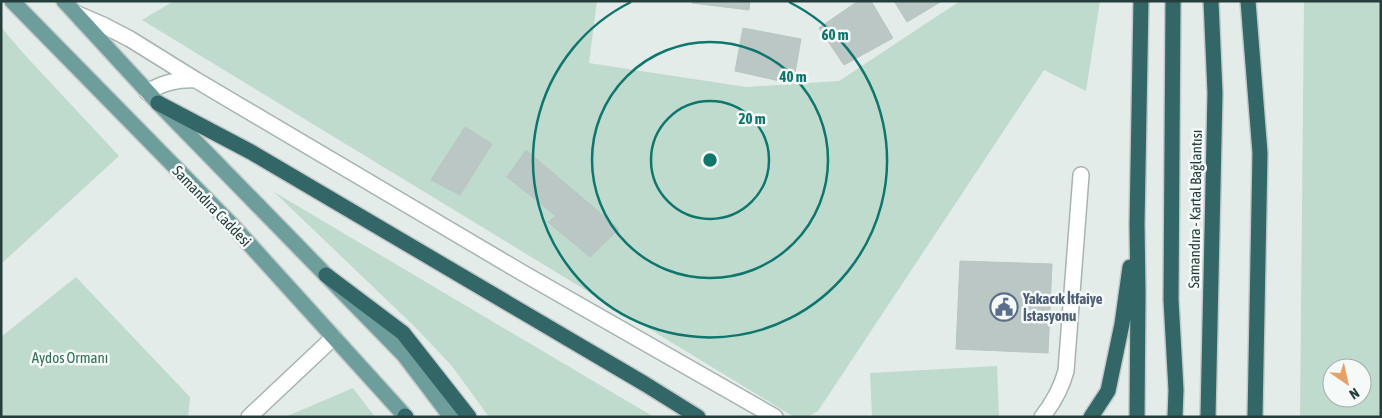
<svg xmlns="http://www.w3.org/2000/svg" width="1382" height="418" font-family="'Asap Condensed',sans-serif">
<style>
.green{fill:#bfdbcd;fill-rule:evenodd}
.building{fill:#bac7c4;stroke:#b7c6c3}
.lines{fill:none;stroke-linecap:round;stroke-linejoin:round}
.minor-casing{stroke:#a7b4b2;stroke-width:18}
.major-casing{stroke:#c2c9c8;stroke-width:18}
.highway-casing{stroke:#c2c9c8;stroke-width:18}
.minor{stroke:#fff;stroke-width:15}
.major{stroke:#6d9e9b;stroke-width:15}
.highway{stroke:#366;stroke-width:15}
.ring{fill:none;stroke:#0f766e;stroke-width:2.5}
.labels{text-anchor:middle;dominant-baseline:central;stroke-width:5;stroke-linejoin:round;paint-order:stroke}
.street-label{font-size:15px;fill:#253d3b;stroke:#f5f9f8}
.service-label{font-size:15px;font-weight:bold;fill:#4e5e75;stroke:#f5f9f8;text-anchor:start}
.park-label{font-size:15px;fill:#337057;stroke:#f5f9f8}
.centre{fill:#0f766e;stroke:#f5f9f8;stroke-width:2.5}
.ring-label{font-size:15px;text-anchor:middle;font-weight:bold;fill:#0f766e;stroke:#f5f9f8;stroke-width:5;stroke-linejoin:round;paint-order:stroke}
</style>
<rect width="100%" height="100%" fill="#e4ecea"/>
<path class="green" d="M174 1H597L589 63 746 87 839 81 960 1H1100L1086 91 1044 70 818 411 808 417H794L142 20Z
M1304 1H1381V417H1300ZM1332 368H1362V398H1332Z
M1 27 23 53 119 156 1 264Z
M274 192 654 417H489L451 365 415 327Z
M76 277 190 397 188 417H1V337Z
M997 366 999 417H872L870 373Z
M353 388 375 417H285Z"/>
<path class="building" d="M693 1H750L749 10 692 3Z
M858 1H871L893 38 844 65 819 28Z
M894 1H942L907 22Z
M743 28 801 39 793 84 735 71Z
M465 127 492 144 460 195 431 180Z
M526 150 619 229 590 257 548 222 556 216 507 177Z
M960 261 1052 264 1048 353 956 349Z"/>
<g class="lines">
<g class="minor-casing">
<path id="minor" d="M75 13 103 25 130 39 196 80 521 272 775 417
M147 92C163 83 177 79 196 80
M249 417 334 337
M1042 417C1054 402 1061 389 1066 371L1081 175"/>
</g>
<g class="major-casing">
<path id="major" d="M12 1 232 225 406 417
M64 1 158 103 404 355 451 417"/>
</g>
<g class="highway-casing">
<path id="highway" d="M1173 1 1171 300 1176 390 1175 417
M1248 1 1260 153 1255 417
M158 103 251 152 645 384 698 417
M326 275 403 333 469 417
M405 416 406 417
M1091 417 1108 391 1122 324 1130 267
M1137 417 1138 292 1137 224 1141 1
M1208 417 1215 93 1211 1"/>
</g>
<use href="#minor" class="minor"/>
<use href="#major" class="major"/>
<use href="#highway" class="highway"/>
</g>
<g class="ring">
<circle cx="710" cy="160" r="59"/>
<circle cx="710" cy="160" r="118"/>
<path d="M789 2A177 177 0 1 1 631 2"/>
</g>
<defs>
<g id="civic-ring" transform="scale(1.4375)"><circle r="9.5" fill="#f5f9f8" stroke="#5c6f8a" stroke-width="1.5"/><path d="M-.6-6.5H3V-4.5H.6V-3L4-1V1h2V6H-6V1h2V-1L-.6-3ZM-1.2 2.5V6h2.4V2.5Z" fill="#5c6f8a"/></g>
</defs>
<g fill-rule="evenodd">
<use href="#civic-ring" x="1004" y="307"/>
</g>
<g class="labels">
<g class="street-label">
<text transform="translate(212 206) rotate(46)">Samandıra Caddesi</text>
<text transform="translate(1195 209) rotate(-89)">Samandıra - Kartal Bağlantısı</text>
</g>
<g class="service-label">
<text x="1023" y="298">Yakacık İtfaiye<tspan x="1023" dy="17">İstasyonu</tspan></text>
</g>
<g class="park-label">
<text x="70" y="357">Aydos Ormanı</text>
</g>
</g>
<circle cx="710" cy="160" r="8" class="centre"/>
<g class="ring-label">
<text x="835" y="40">60 m</text>
<text x="793" y="82">40 m</text>
<text x="752" y="124">20 m</text>
</g>
<rect width="1382" height="418" fill="none" stroke="#253d3b" stroke-width="5"/>
<g transform="translate(1347 383) rotate(146)"><circle r="24" fill="#f5f9f8" stroke="#a2aeac"/>
<path d="M0-4L9 19L0 12L-9 19Z" fill="#e6a169"/>
<text y="-8" font-size="14" font-weight="bold" text-anchor="middle" fill="#253d3b">N</text>
</g>
</svg>
